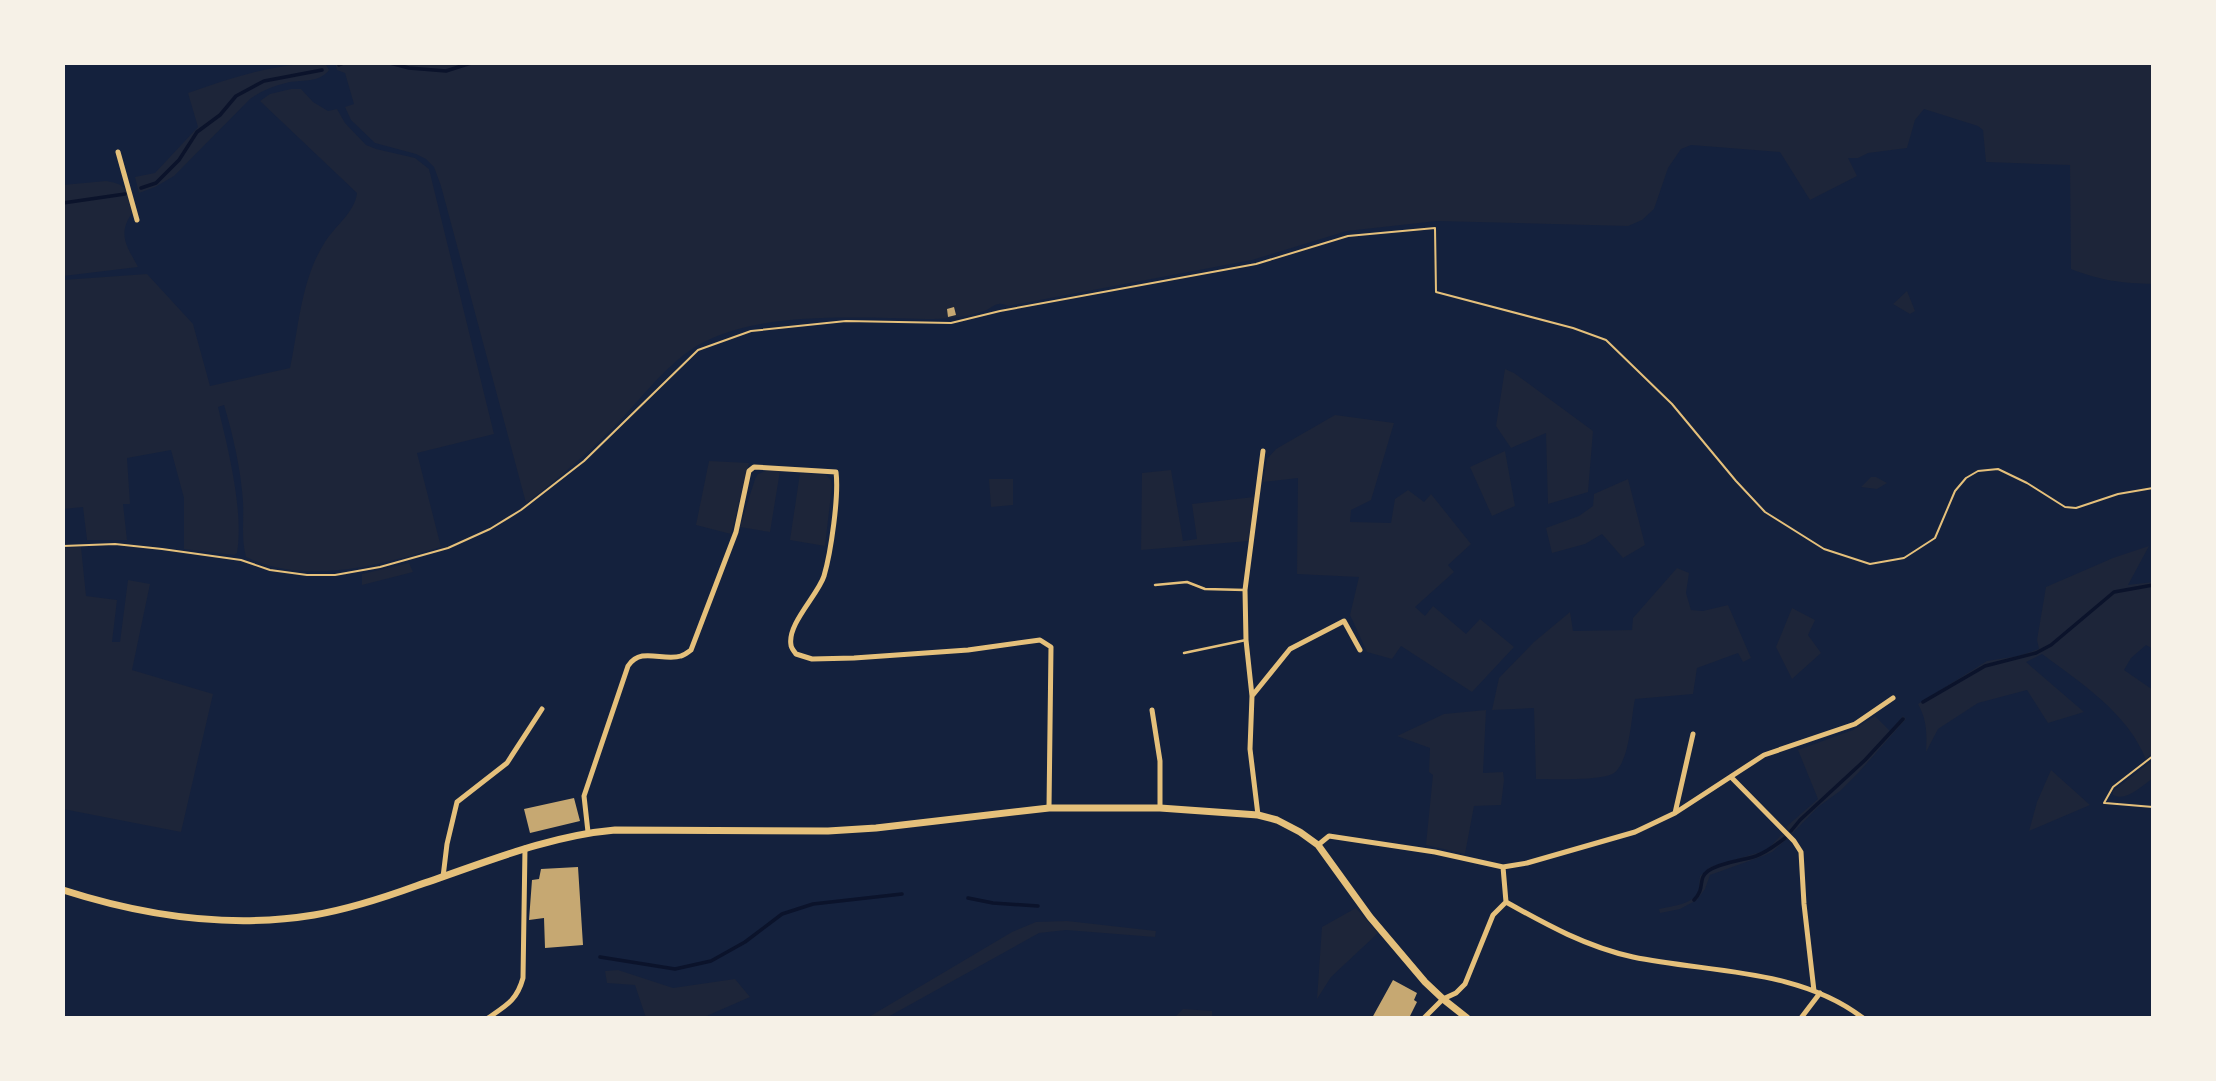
<svg xmlns="http://www.w3.org/2000/svg" width="2216" height="1081" font-family="Jost,sans-serif">
<style>
.green{fill:#1d2539}
.lines{fill:none;stroke-linecap:round;stroke-linejoin:round}
.stream{stroke:#0b132b;stroke-width:3.5}
.building{fill:#c6a872}
.path{stroke:#e5c07b;stroke-width:2}
.service{stroke:#e5c07b;stroke-width:2.5}
.minor{stroke:#e5c07b;stroke-width:5}
.tertiary{stroke:#e5c07b;stroke-width:7}
</style>
<rect width="100%" height="100%" fill="#14213d"/>
<path class="green" d="M325 63 329 70C318 84 301 79 286 83 273 86 261 91 250 99L174 176 155 187 139 193 135 177 155 173 198 127 188 93C235 77 275 63 325 63Z
M335 63H2153V284C2121 283 2102 281 2071 269L2070 165 1986 162 1983 130 1978 126 1924 109 1915 120 1907 148 1868 153 1858 158H1848L1857 176 1810 200 1780 152 1691 145 1681 149 1668 168 1654 209 1642 220 1628 226 1437 221 1347 231 1252 260 1008 306C997 300 994 307 984 311 966 318 944 319 926 319 857 318 755 310 695 347 664 367 640 400 615 426 587 454 558 479 526 503L441 186 434 167 426 159 416 154 375 143 351 120 345 107 354 104 345 73 337 70Z
M291 89H301L313 102 328 111 337 109 345 123 366 145 376 149 415 158 429 169 494 434 417 453 441 547C380 565 307 586 246 557 241 539 244 520 243 502 241 470 233 435 224 405L218 407C228 448 244 511 237 553L234 555 184 549V498L171 450 127 458 130 504H123L127 540H87L83 507 63 509V280L147 274 193 324 210 386 290 368C299 326 301 279 325 242 335 226 355 212 357 193L260 101 270 94Z
M106 181C130 185 126 191 132 213 117 235 127 246 138 267L63 276V185Z
M1907 291 1915 311 1910 314 1893 304Z
M1505 369 1514 373 1593 431 1588 492 1548 504 1546 433 1511 448 1496 426Z
M1335 415 1394 423 1371 500 1351 510 1350 522 1391 523 1395 499 1408 490 1424 502 1431 494 1471 544 1448 565 1454 572 1415 607 1425 616 1433 606 1466 634 1480 619 1514 647 1472 692 1401 646 1392 659 1367 652 1350 615 1359 577 1297 574 1298 478 1263 482 1267 459 1276 449Z
M1505 451 1515 506 1492 516 1470 467Z
M709 461 749 463 731 534 696 525Z
M1171 470 1183 541 1197 539 1192 504 1254 497 1249 541 1141 550 1142 473Z
M766 471H780L770 532 740 527 755 479 758 474Z
M800 473 826 475 831 480 832 486 825 546 790 540Z
M1871 477H1876L1887 483 1877 489 1861 487Z
M989 479H1013V505L991 507Z
M1628 479 1645 545 1623 558 1602 534 1585 544 1552 553 1546 528 1579 516 1593 506 1594 494Z
M2149 546 2128 585 2153 582V649L2146 645 2131 658 2124 670 2153 690V752L2146 760C2129 714 2080 682 2042 654L2026 662 2084 712 2048 723 2027 690 1978 703 1938 729 1926 752C1927 734 1927 720 1918 704L1987 661 2018 656 2039 649 2037 640 2046 587 2113 558Z
M81 547 86 596 117 600 112 642H120L128 580 150 584 132 670 213 694 181 832 63 809V548Z
M409 563 413 572 362 585V574Z
M1677 568 1689 573 1686 593 1691 610 1703 611 1728 605 1751 658 1743 662 1738 653 1697 668 1693 694 1635 699C1631 718 1630 761 1614 773 1603 781 1552 779 1536 779L1534 708 1492 710 1499 678 1534 642 1570 612 1573 631 1632 630 1633 618Z
M1792 608 1815 620 1808 635 1821 653 1792 679 1776 647Z
M1486 710 1483 773 1503 772 1504 780 1501 805 1474 806 1465 854 1426 845 1433 775 1429 772 1430 748 1397 736 1444 714Z
M1875 716 1890 731 1903 716 1906 719 1859 772 1840 791 1818 807 1792 834 1786 827 1818 799 1798 750 1853 730Z
M2153 760V778C2142 786 2126 802 2113 795V791Z
M2051 770 2090 805 2029 831 2037 802Z
M1782 834 1788 838 1772 852 1763 856 1710 875 1705 889 1697 900 1680 909 1660 913 1659 909C1671 906 1690 905 1697 894 1700 889 1699 882 1700 876L1710 867 1767 850Z
M1356 908 1378 933 1331 977 1317 999 1322 927Z
M1067 921 1156 931 1155 937 1066 930 1039 933 886 1018H867L1012 932 1036 922Z
M618 970 673 988 735 979 750 997 702 1018H646L635 985 607 983 605 971Z
M1183 1009 1212 1011V1018H1174Z"/>
<g class="lines">
<path class="stream" d="M390 63 409 68 446 71 471 63
M339 65 344 63
M141 188 156 183 179 160 197 132 220 115 236 96 264 81 322 70
M63 203 125 194
M1923 702 1985 666 2036 653 2051 645 2114 592 2153 585
M1791 831 1800 820 1865 760 1903 719
M968 898 993 903 1038 906
M1694 900C1706 888 1697 879 1708 871 1721 862 1741 861 1756 856 1767 852 1776 845 1785 838
M600 957 675 969 711 961 745 942 782 914 813 904 902 894"/>
</g>
<path class="building" d="M954 307 956 315 948 317 947 309Z
M574 798 580 821 530 833 524 809Z
M578 867 583 945 545 948 544 918 529 920 532 880 539 879 541 869Z
M1393 980 1417 993 1414 1000 1417 1002 1409 1018H1372Z"/>
<g class="lines">
<path class="path" d="M63 546 115 544 162 549 241 560 270 570 307 575H335L380 567 448 548 490 529 521 510 584 461 698 350 751 331 846 321 951 323 1000 311 1256 264 1348 236 1435 228 1436 292 1573 328 1606 340 1672 404 1736 481 1765 512 1824 549 1870 564 1904 558 1935 538 1955 491 1966 478 1978 471 1998 469 2027 483 2065 507 2076 508 2118 494 2153 488
M2104 803 2113 787 2153 756
M2105 803 2153 807"/>
<path class="service" d="M1155 585 1187 582 1205 589 1245 590
M1184 653 1246 640"/>
<path class="minor" d="M118 152 137 220
M1252 696 1246 640 1245 590 1263 451
M1152 710 1160 761V808
M1731 777 1794 841 1801 852 1804 904 1814 991
M1675 813 1693 734
M1258 815 1250 749 1252 696 1290 649 1344 621 1360 650
M588 832 584 796 628 666C641 646 663 662 681 656 685 655 688 652 691 650L736 532 749 471 754 467 836 472C839 496 831 552 824 576 818 595 787 624 791 645 791 648 794 651 796 654L812 659 854 658 968 650 1040 640 1051 647 1049 808
M1318 845 1329 836 1435 852 1503 867 1527 863 1635 832 1675 813 1764 755 1855 724 1893 698
M443 877 447 844 457 802 507 763 542 709
M1506 902C1547 925 1587 947 1633 957 1710 973 1798 968 1863 1018
M488 1018C507 1005 517 1000 523 978L525 848
M1424 1018 1443 999 1456 993 1465 984 1493 915 1506 902 1503 867
M1801 1018 1820 993"/>
<path class="tertiary" d="M63 890C144 916 229 929 314 915 349 909 383 898 416 886 482 864 546 836 615 830L828 831 876 828 1049 808H1160L1258 815 1277 820 1300 832 1318 845 1370 917 1425 982 1443 999 1467 1018"/>
</g>
<rect width="2216" height="1081" fill="none" stroke="#f6f1e7" stroke-width="130"/>
</svg>
